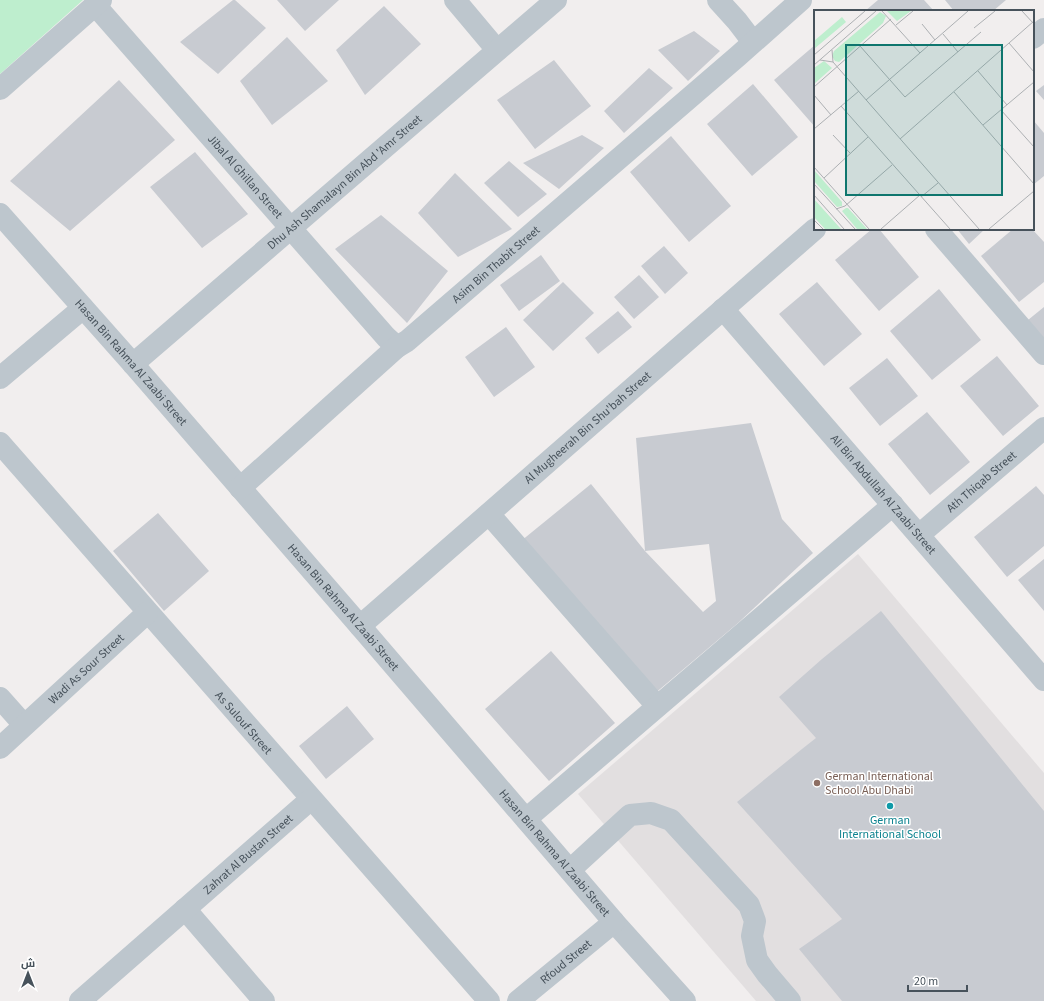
<svg xmlns="http://www.w3.org/2000/svg" width="1044" height="1001" font-family="'Source Sans 3',Cairo,sans-serif">
<style>
.education{fill:#e2dfe0}
.green{fill:#beeece}
.building{fill:#c8cbd1;fill-rule:evenodd}
.lines{fill:none;stroke-linecap:round;stroke-linejoin:round}
.minor{stroke:#bdc6cd;stroke-width:22}
.education-dot{fill:#8d6e63;stroke:#fff;stroke-width:1.5}
.culture-dot{fill:#0f9aa8;stroke:#fff;stroke-width:1.5}
.labels{text-anchor:middle;dominant-baseline:central;stroke-width:3;stroke-linejoin:round;paint-order:stroke}
.street-label{font-size:12px;fill:#47525b;stroke:#fff}
.education-label{font-size:12px;fill:#785e54;stroke:#fff;text-anchor:start}
.culture-label{font-size:12px;fill:#0d838f;stroke:#fff}
.inset-road{fill:none;stroke:#adb0b3;stroke-width:1}
.view{fill:#0f766e;fill-opacity:0.15;stroke:#0f766e;stroke-width:2}
.inset-edge{fill:none;stroke:#47525b;stroke-width:2}
</style>
<rect width="100%" height="100%" fill="#f1eeee"/>
<path class="education" d="M858 554 1044 773V1001H756L578 794Z"/>
<path class="green" d="M0 0H83L0 74Z"/>
<path class="building" d="M233 0H235L266 28 218 74 180 42Z
M277 0H339L305 31Z
M878 0H924L934 11H865Z
M945 0H1006L993 11H954Z
M384 6 421 44 365 95 336 50Z
M694 31 720 51 688 81 658 50Z
M287 37 328 81 272 125 240 81Z
M815 45V127L774 80Z
M554 60 591 106 535 149 497 100Z
M649 68 673 88 624 133 604 111Z
M119 80 175 140 70 231 10 181Z
M753 84 798 137 752 176 707 124Z
M1044 85V100L1036 91Z
M1033 120 1044 133V176L1033 185Z
M582 135 604 148 559 189 523 163Z
M671 136 731 206 689 242 630 172Z
M195 152 248 214 202 248 150 187Z
M509 161 547 194 518 217 484 183Z
M455 173 512 229 458 257 418 213Z
M381 215 448 271 407 323 335 249Z
M872 229H879L919 277 879 311 835 260Z
M957 229H985L969 244Z
M1013 229H1032L1044 242V282L1019 302 981 256Z
M664 246 688 273 665 294 641 266Z
M541 255 560 281 519 311 500 285Z
M639 275 659 297 634 319 614 297Z
M563 282 594 313 553 351 523 320Z
M817 282 862 334 824 366 779 314Z
M939 289 981 340 932 380 890 331Z
M1044 307V338L1028 320Z
M618 311 632 327 598 354 585 338Z
M506 327 535 367 494 397 465 357Z
M997 356 1039 406 1003 436 960 386Z
M887 358 918 396 880 426 849 388Z
M927 412 970 462 930 495 888 444Z
M751 423 782 519 813 553 738 623 653 695 521 541 591 484 645 551 636 438ZM709 544 716 601 703 612 645 551Z
M1036 486 1044 495V546L1007 577 974 537Z
M158 513 209 571 164 611 113 551Z
M1044 559V611L1018 580Z
M881 611 1044 811V1001H842L799 949 842 919 737 802 802 749 816 738 779 697 822 659Z
M551 651 615 723 549 781 485 709Z
M347 706 374 739 326 779 299 746Z"/>
<g class="lines">
<g class="minor">
<path d="M455 0 497 50"/>
<path d="M718 0 737 21 753 42"/>
<path id="s1" d="M95 5 386 337 397 347"/>
<path d="M1033 38 1044 29"/>
<path d="M0 89 101 0"/>
<path id="s2" d="M0 214 133 364 360 626 614 922 685 1001"/>
<path d="M936 229 1044 354"/>
<path id="s3" d="M723 309 1044 680"/>
<path id="s4" d="M133 364 556 0"/>
<path d="M0 378 83 308"/>
<path id="s5" d="M0 443C162 630 325 816 489 1001"/>
<path id="s6" d="M240 488 397 347 407 341 738 56 801 0"/>
<path d="M489 514 657 706"/>
<path id="s7" d="M919 535 1044 428"/>
<path id="s8" d="M360 626 815 229"/>
<path d="M0 698 24 725"/>
<path id="s9" d="M0 748 147 613"/>
<path d="M526 819 893 505"/>
<path d="M570 870 630 815 651 813 671 820 749 905 755 921 752 936 757 960 767 974 790 1001"/>
<path d="M185 909 264 1001"/>
<path id="s10" d="M80 1001 310 800"/>
<path id="s11" d="M518 1001 614 922"/>
</g>
</g>
<circle class="education-dot" cx="817" cy="783" r="4"/>
<circle class="culture-dot" cx="890" cy="806" r="4"/>
<g class="labels">
<g class="street-label">
<text stroke="none"><textPath href="#s1" startOffset="228">Jibal Al Ghillan Street</textPath></text>
<text stroke="none"><textPath href="#s4" startOffset="279">Dhu Ash Shamalayn Bin Abd 'Amr Street</textPath></text>
<text stroke="none"><textPath href="#s6" startOffset="340">Asim Bin Thabit Street</textPath></text>
<text stroke="none"><textPath href="#s2" startOffset="198">Hasan Bin Rahma Al Zaabi Street</textPath></text>
<text stroke="none"><textPath href="#s8" startOffset="302">Al Mugheerah Bin Shu'bah Street</textPath></text>
<text stroke="none"><textPath href="#s7" startOffset="82">Ath Thiqab Street</textPath></text>
<text stroke="none"><textPath href="#s3" startOffset="245">Ali Bin Abdullah Al Zaabi Street</textPath></text>
<text stroke="none"><textPath href="#s2" startOffset="522">Hasan Bin Rahma Al Zaabi Street</textPath></text>
<text stroke="none"><textPath href="#s9" startOffset="117">Wadi As Sour Street</textPath></text>
<text stroke="none"><textPath href="#s5" startOffset="371">As Sulouf Street</textPath></text>
<text stroke="none"><textPath href="#s2" startOffset="846">Hasan Bin Rahma Al Zaabi Street</textPath></text>
<text stroke="none"><textPath href="#s10" startOffset="223">Zahrat Al Bustan Street</textPath></text>
<text stroke="none"><textPath href="#s11" startOffset="62">Rfoud Street</textPath></text>
</g>
<g class="education-label">
<text x="825" y="776">German International<tspan x="825" dy="14">School Abu Dhabi</tspan></text>
</g>
<g class="culture-label">
<text x="890" y="820">German<tspan x="890" dy="14">International School</tspan></text>
</g>
</g>
<g transform="translate(814 10)">
<rect width="220" height="220" fill="#f1eeee"/>
<path d="M73 1H97L83 11ZM66 2 72 6 69 13 25 52 21 51 18 46 20 41ZM28 7 32 12 0 39V31ZM10 51 18 58 0 74V58ZM0 160 28 192V196L23 197 0 171ZM0 189 27 219H11L0 207ZM32 198H34L53 219H43L28 201Z" fill="#beeece"/>
<path class="inset-road" d="M68 1 106 43M208 1 220 14M108 14 121 30M82 15 99 1M160 18 181 1M129 24 144 42M195 33 220 62M46 36 91 87 167 22M18 40 19 52 165 219M0 45 51 1M6 50 19 52M0 55 62 1M164 61 193 95M0 77 77 9M140 82 220 174M0 85 17 105M52 90 154 1M27 96 136 219M187 100 220 137M169 115 220 72M0 119 45 81M19 125 36 143M86 129 220 11M0 157 55 219M10 168 54 127M0 174 41 219M0 185 30 219M107 187 124 173M22 199 31 196 78 155M0 210 9 219M67 219 106 185M175 219 220 181"/>
<path class="view" d="M32 35H188V185H32Z"/>
<rect width="220" height="220" class="inset-edge"/>
</g>
<g transform="translate(28 973)" stroke="#ffffff" stroke-width="3" paint-order="stroke">
<path d="M0-3L7 15L0 10L-7 15Z" fill="#47525b"/>
<text y="-6" font-size="11" font-weight="bold" text-anchor="middle" fill="#47525b">ش</text>
</g>
<path d="M908 985v6h59v-6" fill="none" stroke="#47525b" stroke-width="2"/>
<text x="914" y="985" font-size="12" fill="#47525b" stroke="#ffffff" stroke-width="3" paint-order="stroke">20 m</text>
</svg>
